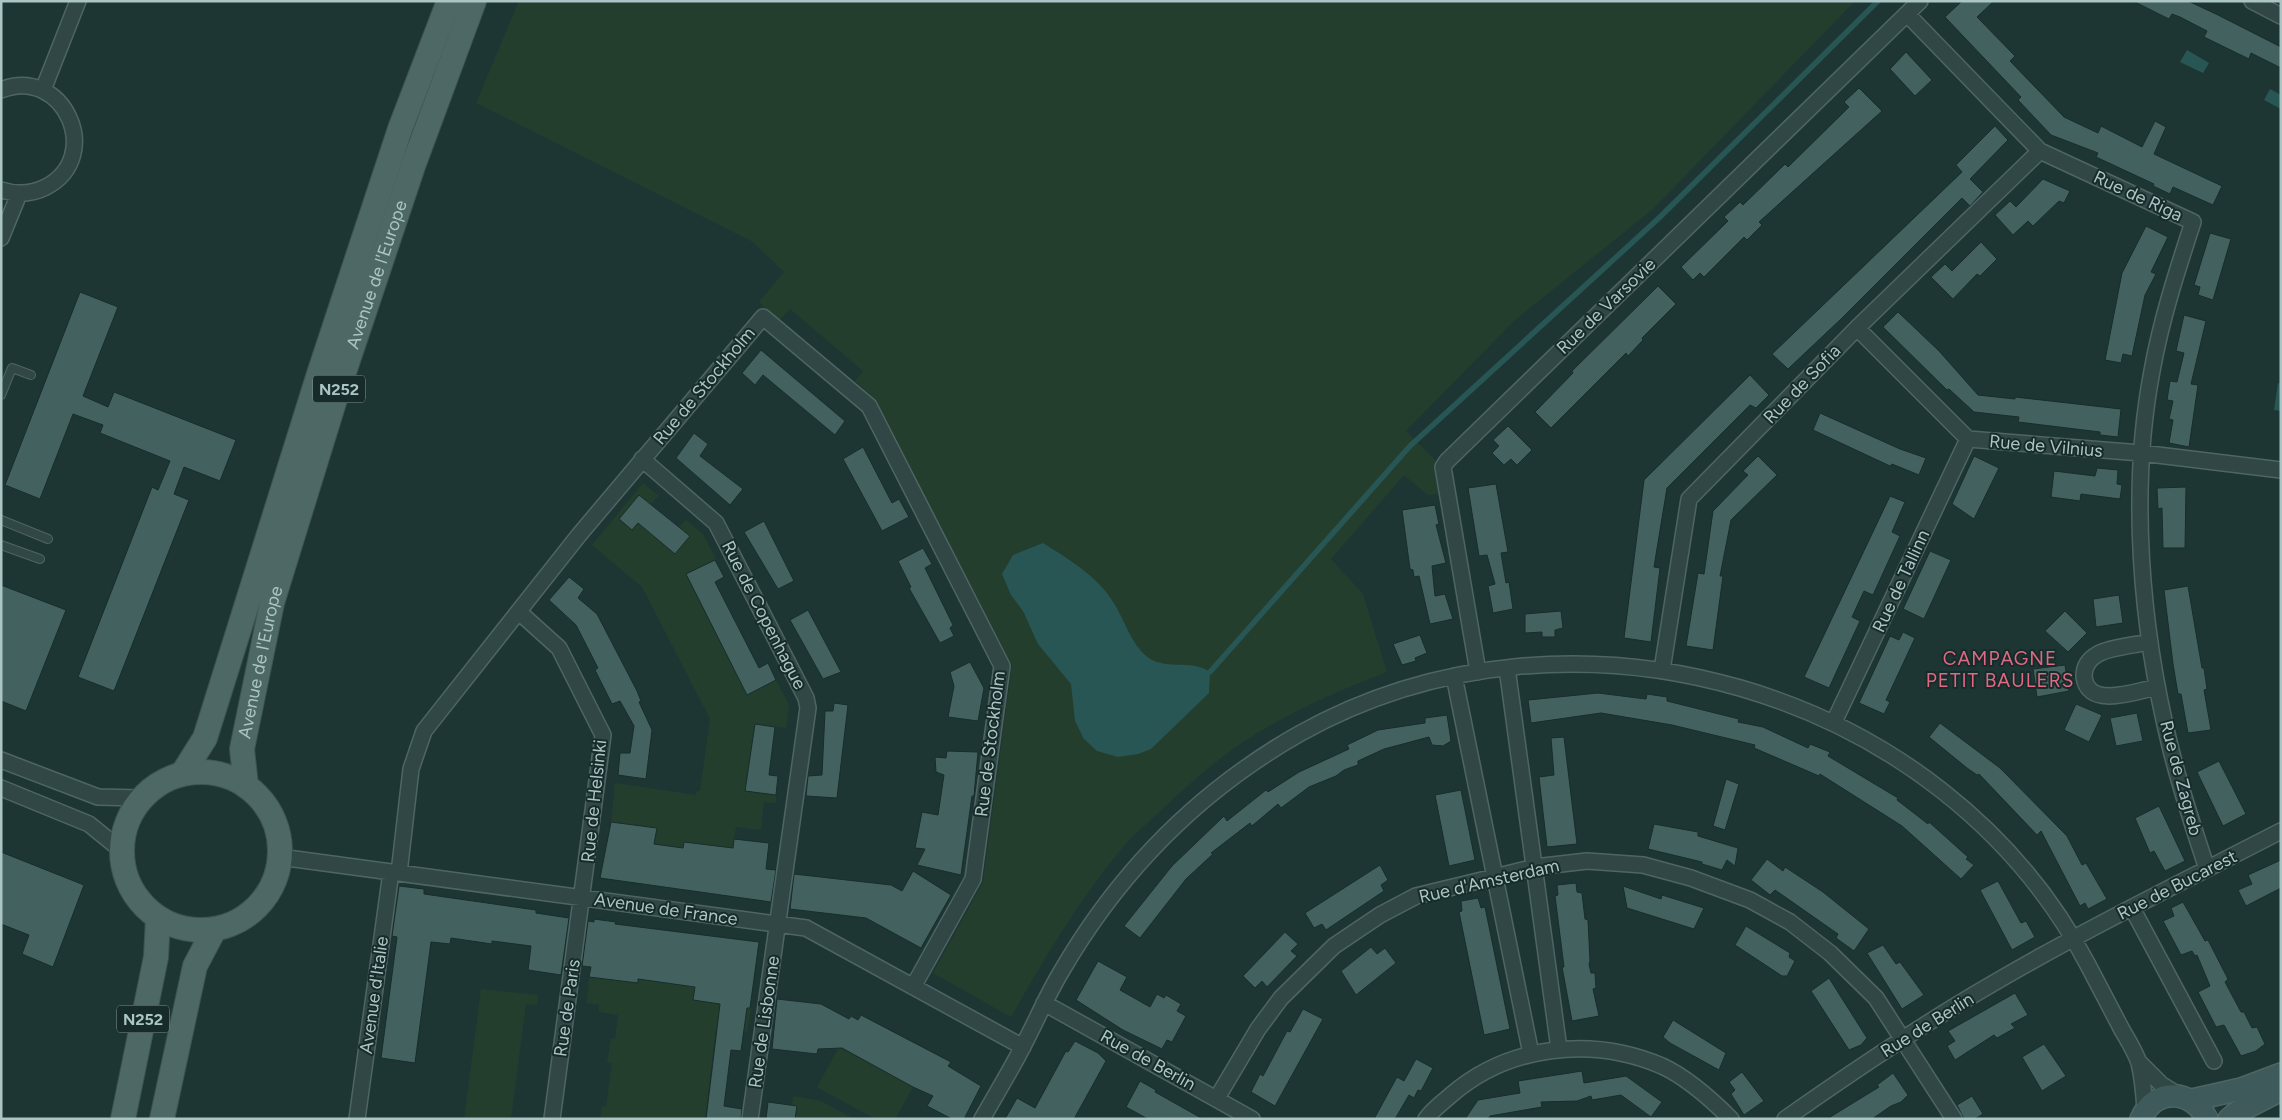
<svg xmlns="http://www.w3.org/2000/svg" width="2282" height="1120" font-family="Figtree,sans-serif">
<style>
.green{fill:#243e2d}
.water{fill:#285654}
.lines{fill:none;stroke-linecap:round;stroke-linejoin:round}
.stream{stroke:#285654;stroke-width:5.5}
.building{fill:#42615f;stroke:#182d2c}
.lane-casing{stroke:#4e6564;stroke-width:10}
.street-casing{stroke:#4e6564;stroke-width:18}
.secondary-casing{stroke:#4e6564;stroke-width:24}
.primary-casing{stroke:#3d5352;stroke-width:26}
.lane{stroke:#304746;stroke-width:8}
.street{stroke:#304746;stroke-width:15}
.secondary{stroke:#3e5a5a;stroke-width:21}
.primary{stroke:#4e6866;stroke-width:24}
.labels{text-anchor:middle;dominant-baseline:central;stroke-width:4;stroke-linejoin:round;paint-order:stroke}
.shield{fill:#162b2a;stroke:#7e9796;stroke-width:1}
.shield-label{font-size:16px;font-weight:bold;fill:#aac5c4}
.street-label{font-size:18px;fill:#aac5c4;stroke:#162b2a}
.neighbourhood-label{font-size:19px;letter-spacing:1px;fill:#e06983;stroke:#162b2a}
</style>
<rect width="100%" height="100%" fill="#1d3634"/>
<path class="green" d="M519 1H1855L1653 209 1515 320 1406 431 1435 460 1441 494 1428 495 1404 475 1331 559 1363 594 1387 672C1334 692 1271 720 1225 755 1200 774 1177 795 1154 817 1142 828 1129 839 1119 852 1077 903 1044 959 1011 1017L933 973 983 882 1012 665 874 398 855 381 863 371 790 309 779 320 759 302 784 272 753 242 476 103Z
M643 483 659 496 650 505 619 520 632 530 641 520 643 527 675 554 690 536 679 527 686 520 703 534 716 559 686 575 747 695 776 680 789 705 786 728 755 724 745 791 776 795V803L764 802 761 830 736 827 731 859 710 845 684 842 683 848 653 851 656 828 611 822 615 783 696 795 697 791H700L710 719 642 587 592 545Z
M708 972 695 991 693 1000 751 1008 747 1032 716 1028 705 1119H600L602 1106 606 1107 612 1063 607 1062 611 1039H615L618 1015 599 1012V1005L587 1003 589 977 637 983 638 977 687 986Z
M481 989 538 995 537 1005 526 1004 511 1119H464Z
M839 1047 913 1087 895 1119H875L817 1087Z
M793 1096 821 1101 854 1119H795L797 1106 792 1105Z"/>
<path class="water" d="M2187 50 2209 63 2203 73 2180 62Z
M2270 89 2281 95V109L2264 100Z
M2278 383 2281 384V411L2274 410Z
M1043 543C1064 556 1095 575 1109 596 1123 614 1128 639 1145 655 1163 672 1191 658 1210 672L1209 693 1151 749 1138 754 1118 757 1097 751 1084 739 1075 721 1071 684 1038 644 1023 611 1011 595 1002 574 1013 555Z"/>
<g class="lines">
<path class="stream" d="M1210 672 1410 446 1660 217 1878 1"/>
</g>
<path class="building" d="M1962 1H1994L1977 17 2015 56 2010 61 2064 117 2098 133 2101 126 2142 147 2155 121 2166 127 2154 154 2222 186 2213 205 2173 187 2170 194 2153 186 2154 184 2096 157 2098 153 2051 135 2018 100 2021 97 1945 17Z
M2133 1H2188L2216 14 2281 47V68L2251 53 2249 59 2204 37 2207 31 2180 17 2172 14 2169 19Z
M1906 52 1932 80 1915 96 1890 69Z
M1859 88 1882 111 1759 222 1762 225 1747 240 1744 237 1704 277 1700 273 1693 280 1681 267 1728 221 1724 217 1740 202 1743 205 1785 164 1788 167 1849 107 1844 102Z
M1995 126 2008 140 1970 179 1983 192 1970 206 1962 198 1841 319 1788 369 1772 354 1962 172 1956 165Z
M2043 179 2070 191 2064 203 2059 201 2033 226 2028 221 2013 235 1995 215 2010 201 2016 207Z
M2146 226 2168 237 2151 272 2156 274 2145 295 2132 356 2123 354 2121 363 2105 360 2122 273Z
M2210 233 2231 239 2213 300 2198 295 2200 287 2194 285Z
M1981 242 1997 259 1980 276 1977 274 1953 299 1931 277 1945 264 1952 271Z
M1658 286 1676 304 1642 338 1643 340 1628 356 1626 353 1551 428 1535 412 1573 373 1572 371Z
M80 292 118 307 83 396 108 407 114 392 236 440 220 481 184 467 174 494 189 500 114 691 78 677 152 487 158 490 170 461 100 433 103 425 73 414 40 499 5 485Z
M1898 312 1939 351 1978 395 2015 399V397L2121 409 2118 437 2100 435V432L2018 422 2019 417 1974 412 1949 389 1947 390 1883 327Z
M2184 315 2206 321 2191 384 2198 385 2189 447 2169 443 2173 420 2169 419 2173 401 2167 400 2170 381 2177 382 2184 353 2176 351Z
M761 350 845 421 835 435 763 375 755 385 742 373Z
M1750 375 1769 395 1756 408 1750 405 1667 488 1654 567 1660 568 1651 642 1624 638 1644 480Z
M1820 413 1900 449 1926 458 1919 475 1892 464 1890 466 1813 430Z
M1508 426 1532 450 1517 465 1511 459 1504 465 1492 453 1499 446 1493 440Z
M694 433 708 444 700 456 743 489 730 505 676 458Z
M863 447 892 503 899 499 909 517 882 531 843 459Z
M1758 456 1777 475 1731 520 1720 576H1723L1713 650 1686 646 1698 573 1704 574 1713 511 1748 475 1743 471Z
M1974 456 1999 468 1974 519 1952 504Z
M2097 468 2118 470 2117 484 2122 485 2120 499 2081 494 2080 501 2051 497 2054 471 2095 476Z
M1496 484 1508 552 1501 553 1506 583 1509 582 1513 609 1493 613 1488 586 1495 584 1487 555 1479 556 1468 488Z
M2186 487 2185 548H2163L2162 508 2158 509 2157 488Z
M639 495 690 536 675 554 638 523 632 530 619 519Z
M1890 496 1905 502 1892 532 1900 536 1873 595 1864 591 1852 617 1860 621 1829 688 1804 677Z
M1435 505 1439 524 1436 525 1446 563 1432 566 1435 596 1445 594 1453 619 1430 624 1419 576 1414 577 1413 570 1410 569 1402 510Z
M764 521 794 581 778 589 744 532Z
M923 548 932 564 925 568 953 625 950 628 954 636 940 643 909 588 911 587 898 561Z
M1930 551 1951 560 1924 619 1903 609Z
M715 560 724 577 715 582 759 668 768 663 776 680 747 695 686 574Z
M569 577 584 589 578 598 597 614 637 691 641 701 639 702 652 730 646 779 618 775 620 753H630L634 726 620 701 612 704 595 670 598 668 576 625 549 600Z
M1 585 66 610 26 711 1 701Z
M2188 586 2202 668H2204L2207 689 2204 690 2211 730 2188 733 2181 694H2178L2173 664 2164 590Z
M2119 595 2123 623 2096 627 2093 599Z
M808 610 841 672 823 679 790 620Z
M1561 611 1563 628 1555 630V637H1542V632L1525 633V614Z
M2065 611 2087 633 2068 652 2045 631Z
M1903 632 1915 638 1886 700 1890 702 1884 714 1859 703 1890 636 1899 640Z
M1420 635 1427 653 1415 658 1416 661 1402 665 1393 644Z
M970 662 984 688 978 721 948 717 954 686 950 672Z
M2065 665 2069 691 2037 697 2033 669Z
M1598 693 1646 699 1647 694 1667 697V701L1739 719 1738 722 1763 727 1808 748 1810 744 1830 752 1828 756 1898 798 1897 800 1928 824 1929 822 1968 857 1966 859 1974 865 1961 879 1902 826 1820 774 1819 776 1754 748 1755 745 1672 725 1601 713 1531 723 1528 700Z
M834 703 848 705 837 798 806 796 808 776 822 775 825 711H833Z
M2076 704 2102 715 2089 742 2064 730Z
M2137 713 2143 741 2116 746 2110 718Z
M1447 715 1451 741 1443 746 1432 745 1429 737 1384 749 1358 761V765L1344 770 1336 776 1309 787 1281 808 1278 804 1252 826 1250 823 1211 853 1213 854 1186 879 1140 938 1124 926 1172 866 1224 816 1227 821 1266 790 1268 792 1299 772 1349 749 1347 745 1378 730 1425 723V718Z
M1940 723 2000 768 2067 836 2082 865 2086 863 2107 899 2088 909 2085 903 2080 906 2041 831 2037 835 1979 774 1977 775 1967 768 1929 737Z
M755 724 775 727 769 775 778 776 776 795 745 791Z
M1564 737 1577 844 1547 847 1539 777 1554 775 1551 738Z
M947 751 978 752 974 796H972L961 875 917 865 925 849 915 848 922 812 938 815 944 775 936 772 935 757 946 758Z
M2219 761 2246 814 2223 826 2197 772Z
M1726 779 1739 784 1725 830 1713 826Z
M1461 790 1475 860 1449 866 1435 795Z
M2159 806 2185 861 2165 871 2154 851 2150 853 2135 818Z
M611 822 657 828 654 844 683 848 684 842 733 848 734 839 769 843 766 869 776 870 771 902 600 878Z
M1654 824 1698 832V836L1738 848 1735 866 1727 860 1722 870 1702 864V862L1648 849Z
M1 852 84 885 53 967 22 954 29 935 1 924Z
M1767 859 1783 871 1785 867 1823 892 1869 929 1854 951 1836 938 1838 934 1775 890 1770 895 1751 880Z
M2281 860V888L2246 906 2238 890 2252 884 2248 875Z
M1380 865 1388 880 1381 885 1384 891 1326 930 1322 924 1314 928 1305 913Z
M913 871 951 895 921 948 866 918 790 909 794 874 891 885 902 891Z
M1998 881 2021 923 2026 921 2035 937 2012 950 1980 890Z
M1576 883 1577 892 1582 893 1585 919 1588 920 1590 961 1589 964 1591 973H1595L1596 988 1593 989 1599 1016 1572 1021 1562 967H1564L1555 896 1558 895 1557 885Z
M399 886 424 889V894L536 910V913L569 918 561 975 528 970 531 946 492 941V944L451 938 450 944 431 942 415 1063 381 1058 397 937 392 936Z
M1623 886 1661 899 1662 895 1704 908 1694 929 1627 908Z
M1478 898 1481 908 1485 907 1510 1029 1484 1035 1459 912 1462 911 1461 901Z
M2183 902 2205 941 2208 940 2228 979 2225 982 2241 1012H2244L2252 1028 2257 1027 2265 1044 2256 1051 2241 1056 2224 1025 2216 1027 2198 992 2210 986 2197 955 2195 956 2192 951 2181 955 2163 921 2174 916 2171 908Z
M594 919 616 922 615 924 759 942 750 1008H747L741 1051 731 1050 724 1106 742 1109 741 1119H706L720 1004 693 1000 695 987 638 979V983L589 977 591 967 582 966 588 921 594 922Z
M1746 926 1790 953 1789 957 1795 961 1787 976H1782L1735 945Z
M1285 932 1298 944 1291 951 1297 956 1267 987 1262 981 1255 988 1243 976Z
M1883 945 1896 964 1900 962 1924 995 1902 1009 1867 953Z
M1371 947 1377 954 1385 948 1396 963 1356 995 1341 971Z
M1098 961 1127 977 1120 990 1150 1007 1157 994 1164 998 1166 995 1181 1004 1177 1011 1186 1016 1172 1042 1167 1040 1162 1049 1123 1030 1076 1000Z
M1829 978 1867 1038 1861 1045 1849 1050 1811 991Z
M2015 993 2028 1015 2011 1024 2015 1028 1997 1038 1994 1035 1955 1060 1947 1046 1955 1041 1948 1031Z
M777 999 821 1004 849 1019 851 1016 858 1020 861 1015 951 1062 948 1066 981 1086 964 1119H952L927 1106 933 1096 913 1087 842 1048 818 1049 817 1054 772 1049Z
M1303 1009 1323 1019 1275 1106 1251 1092 1260 1074 1263 1076 1287 1031 1290 1032Z
M1673 1020 1726 1053 1719 1070 1670 1043 1663 1037Z
M1075 1041 1098 1053 1106 1061 1074 1119H1005L1017 1098 1035 1108 1066 1051 1068 1052Z
M2044 1044 2066 1076 2042 1091 2022 1057Z
M1416 1059 1433 1068 1421 1091 1418 1090 1414 1098 1409 1095 1395 1119H1374L1397 1077 1404 1081Z
M1582 1071 1584 1083 1626 1076 1662 1102 1651 1117 1621 1095 1592 1100 1591 1096 1577 1101 1541 1102 1542 1107 1490 1116 1488 1119H1465L1478 1100 1520 1093 1518 1081Z
M1742 1072 1764 1101 1744 1115 1731 1094 1735 1090 1729 1082Z
M1893 1073 1908 1095 1901 1102 1891 1106 1872 1119H1827L1879 1087 1877 1085Z
M1140 1081 1156 1090 1155 1092 1203 1119H1148L1126 1107Z
M1972 1096 1983 1114 1975 1119H1964L1957 1105Z
M768 1102 797 1106 795 1119H766Z"/>
<g class="lines">
<g class="lane-casing">
<path id="lane" d="M1 395 12 368 31 375
M1 520 48 539
M1 545 40 559"/>
</g>
<g class="street-casing">
<path id="street" d="M2252 1 2281 16
M1907 14 2040 151 2193 222C2177 271 2161 320 2152 371 2129 491 2141 628 2170 746 2180 788 2194 829 2207 869
M1 90C63 65 105 156 46 187 32 194 17 195 1 190
M43 90 78 1
M1 238 19 194
M1857 328 1968 439 2141 453 2281 470
M642 459 716 523 806 698 808 708 750 1119
M519 612 559 648 603 735 552 1119
M2150 642C2136 645 2110 647 2098 654 2089 659 2084 666 2084 676 2087 710 2137 691 2157 687
M1507 668 1559 1049
M1662 670 1689 499 1857 328 2040 151
M1478 672 1443 467 1447 461 1920 1
M1454 676 1531 1054
M1834 722 1968 439
M1 760 98 797 141 798
M1 788 89 824 121 850
M280 857 806 928 1023 1047
M399 873 411 769 424 731 579 535 763 317 869 406 1002 666 973 879 913 987
M2132 908 2214 1061
M1044 1003 1252 1119
M2139 1062 2162 1085 2180 1096
M1217 1098 1258 1029 1281 998 1334 946 1380 915 1416 896 1535 867 1587 861 1643 865 1691 878 1750 900 1790 922 1830 953 1876 998 1954 1119
M357 1119 391 872
M982 1119C995 1096 1009 1073 1021 1050 1035 1024 1046 997 1061 972 1119 872 1199 791 1299 734 1571 581 1943 688 2088 965 2099 986 2110 1007 2121 1028 2127 1039 2135 1051 2139 1063 2143 1079 2144 1094 2145 1110
M1426 1119C1433 1109 1442 1103 1451 1095 1509 1045 1592 1036 1662 1066 1688 1078 1711 1099 1731 1119
M1785 1119C1852 1072 1921 1025 1992 984 2086 929 2184 881 2281 831"/>
</g>
<g class="secondary-casing">
<path id="secondary" d="M2192 1100 2241 1089 2281 1074
M2141 1119C2155 1087 2192 1089 2207 1119
M2229 1119 2236 1113 2281 1090"/>
</g>
<g class="primary-casing">
<g id="primary">
<circle cx="201" cy="851" r="79"/>
<path d="M183 773 205 738 319 374 400 129 449 1"/>
<path id="s1" d="M246 786 242 749 272 603 335 399 413 166 474 1"/>
<path d="M123 1119 156 957 158 918"/>
<path d="M162 1119 195 966 214 930"/>
</g>
</g>
<use href="#lane" class="lane"/>
<use href="#street" class="street"/>
<use href="#secondary" class="secondary"/>
<use href="#primary" class="primary"/>
</g>
<g class="labels">
<g class="shield">
<rect x="313" y="375.5" width="52" height="27" rx="4"/>
<rect x="117" y="1005.5" width="52" height="27" rx="4"/>
</g>
<g class="shield-label">
<text x="339" y="389">N252</text>
<text x="143" y="1019">N252</text>
</g>
<g class="street-label">
<text transform="translate(2138 196) rotate(25)">Rue de Riga</text>
<text stroke="none"><textPath href="#s1" startOffset="531">Avenue de l'Europe</textPath></text>
<text transform="translate(1606 306) rotate(-44)">Rue de Varsovie</text>
<text transform="translate(1802 384) rotate(-46)">Rue de Sofia</text>
<text transform="translate(704 386) rotate(-50)">Rue de Stockholm</text>
<text transform="translate(2046 446) rotate(5)">Rue de Vilnius</text>
<text transform="translate(1901 581) rotate(-65)">Rue de Tallinn</text>
<text transform="translate(764 615) rotate(63)">Rue de Copenhague</text>
<text stroke="none"><textPath href="#s1" startOffset="126">Avenue de l'Europe</textPath></text>
<text transform="translate(990 744) rotate(-83)">Rue de Stockholm</text>
<text transform="translate(2181 778) rotate(75)">Rue de Zagreb</text>
<text transform="translate(594 801) rotate(-84)">Rue de Helsinki</text>
<text transform="translate(1489 881) rotate(-13)">Rue d'Amsterdam</text>
<text transform="translate(2177 885) rotate(-27)">Rue de Bucarest</text>
<text transform="translate(666 909) rotate(8)">Avenue de France</text>
<text transform="translate(374 995) rotate(-82)">Avenue d'Italie</text>
<text transform="translate(567 1008) rotate(-82)">Rue de Paris</text>
<text transform="translate(764 1022) rotate(-82)">Rue de Lisbonne</text>
<text transform="translate(1927 1025) rotate(-32)">Rue de Berlin</text>
<text transform="translate(1148 1060) rotate(29)">Rue de Berlin</text>
</g>
<g class="neighbourhood-label">
<text x="2000" y="658">CAMPAGNE<tspan x="2000" dy="22">PETIT BAULERS</tspan></text>
</g>
</g>
<rect width="2282" height="1120" fill="none" stroke="#aac5c4" stroke-width="5"/>
</svg>
